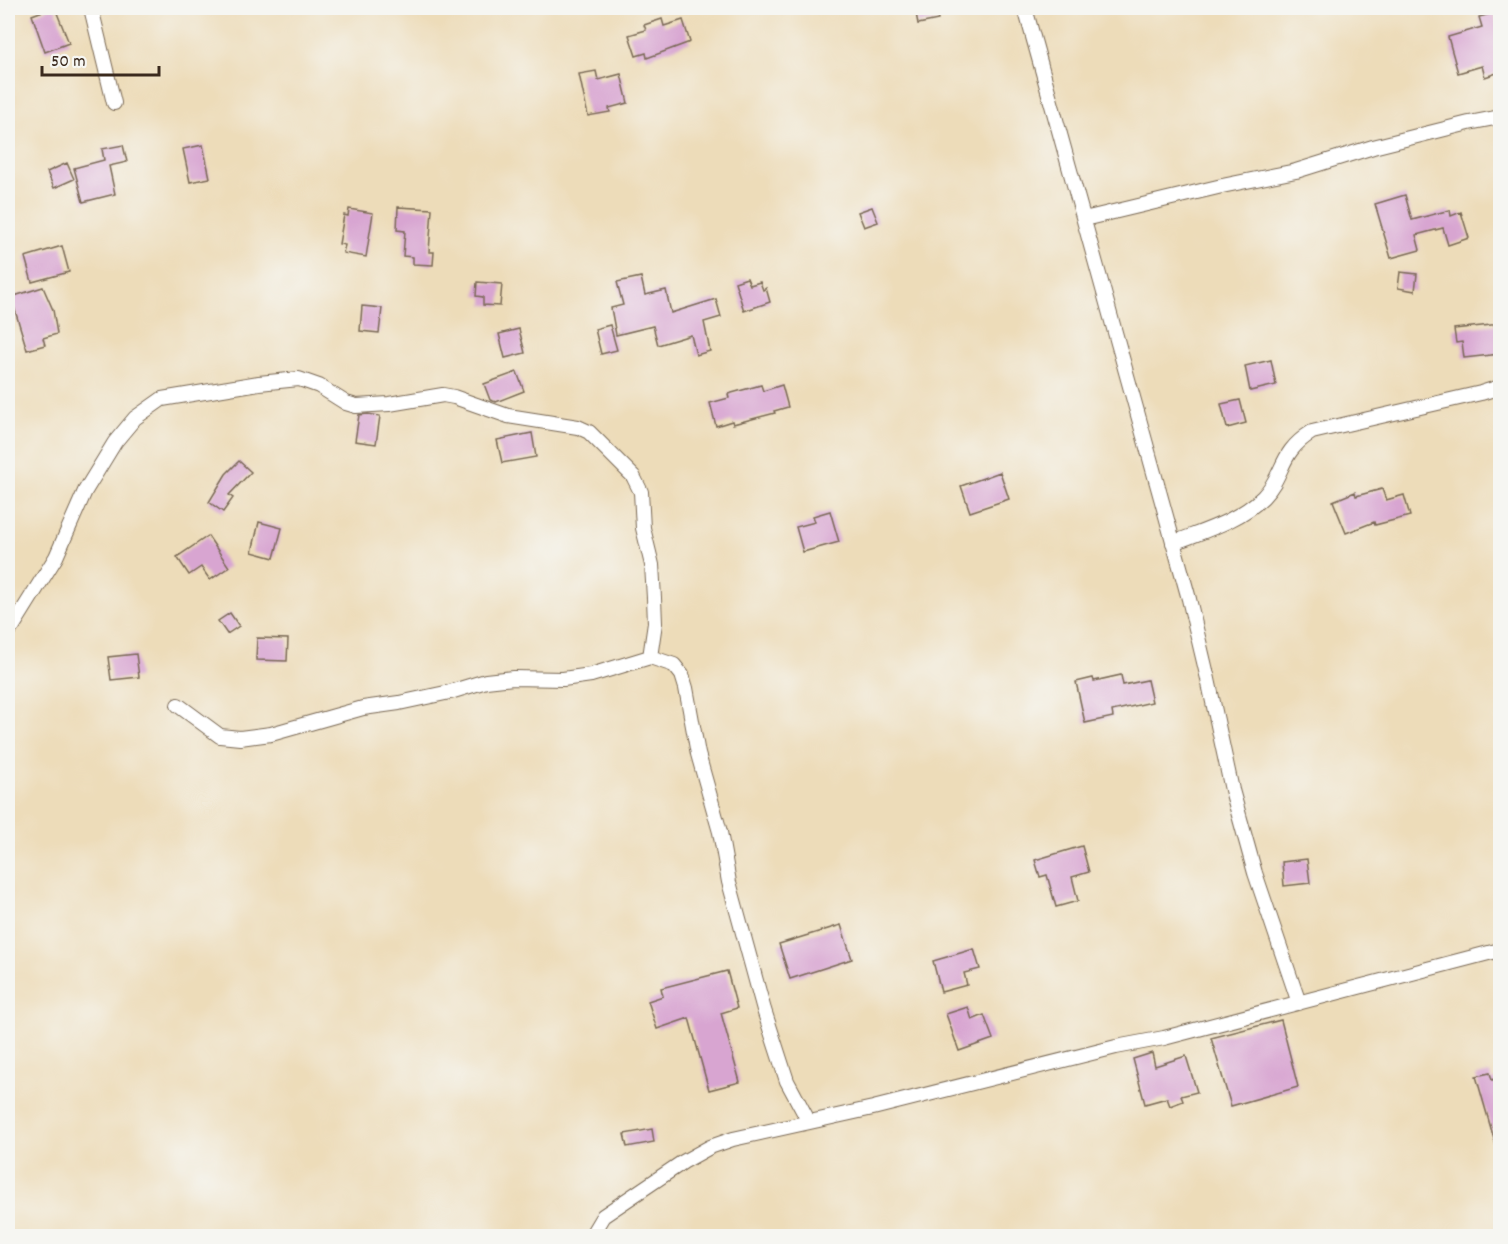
<svg xmlns="http://www.w3.org/2000/svg" width="1508" height="1244" font-family="Dekko,sans-serif">
<style>
.building{fill:#d8a5d1}
.lines{fill:none;stroke-linecap:round;stroke-linejoin:round}
.street-casing{stroke:#796854;stroke-width:16}
.street{stroke:#fff;stroke-width:14}
</style>
<rect width="100%" height="100%" fill="#f6f6f2"/>
<filter id="ink" filterUnits="userSpaceOnUse"><feTurbulence type="fractalNoise" baseFrequency=".0167" numOctaves="2"/><feDisplacementMap in="SourceGraphic" scale="12" xChannelSelector="R" yChannelSelector="G"/><feConvolveMatrix kernelMatrix="1 2 1 2 8 2 1 2 1" color-interpolation-filters="sRGB"/></filter>
<filter id="wash" filterUnits="userSpaceOnUse"><feTurbulence type="fractalNoise" baseFrequency=".008" numOctaves="4" result="noise"/><feDisplacementMap in="SourceGraphic" scale="24" xChannelSelector="R" yChannelSelector="G"/><feGaussianBlur stdDeviation="1.35" result="paint"/><feColorMatrix in="noise" values="0 0 0 0 0 0 0 0 0 0 0 0 0 0 0 0 0 1.4 0 .05"/><feComposite in="paint" operator="in"/></filter>
<g filter="url(#wash)">
<rect width="100%" height="100%" fill="#eddcb9"/>
<g id="blocks">
<path class="building" d="M51 8H55L69 43 45 52 32 15Z
M915 8H936L938 20 918 24Z
M1494 13 1500 35V72L1485 77 1482 66 1458 73 1448 37 1482 27 1479 17Z
M662 19 664 26 683 20 690 42 647 58 646 53 636 56 629 35 646 30 644 25Z
M596 71 598 80 621 74 628 103 609 108 610 112 588 116 579 74Z
M123 145 127 162 109 166 115 194 83 202 74 168 104 160 102 149Z
M203 145 210 178 190 182 183 149Z
M67 163 74 179 54 188 47 172Z
M1405 195 1412 220 1450 210 1451 216 1461 212 1469 238 1448 245 1443 228 1416 235 1420 250 1391 258 1375 204Z
M398 207 432 209 429 252H434L433 265 413 264V257L403 256 405 231 397 230Z
M872 207 878 222 864 227 858 212Z
M349 209 373 213 366 257 343 253 345 245 339 244 344 215 348 216Z
M62 246 69 272 32 282 25 257Z
M1400 272 1417 274 1415 291 1398 288Z
M641 277 645 295 666 290 671 313 716 299 721 317 704 322 710 351 696 355 691 335 658 345 653 326 616 335 611 308 623 305 617 282Z
M747 278 750 285 760 282 763 290 766 288 770 302 744 311 735 282Z
M477 282 502 284 500 306 483 305V297L476 296Z
M43 287 53 310 57 334 43 338 45 345 27 350 11 297Z
M362 306 382 308 379 333 360 331Z
M1500 324V354L1464 358 1462 342 1456 343 1454 329Z
M610 325 617 350 601 354 595 329Z
M519 329 525 353 505 358 499 334Z
M1271 360 1276 385 1250 391 1245 366Z
M517 372 524 391 496 402 490 400 484 384Z
M761 385 763 391 782 385 788 407 774 411 775 413 733 424 732 421 716 426 710 403 729 398 728 394Z
M1240 400 1246 423 1227 428 1221 404Z
M368 414 380 416 376 444 355 441 359 415Z
M532 433 536 457 502 463 497 440Z
M239 461 251 472 229 495 233 498 223 512 209 502 226 474Z
M1000 472 1009 499 970 512 961 486Z
M1382 489 1386 500 1404 495 1410 516 1375 525 1374 522 1346 533 1333 501 1355 492 1356 496Z
M830 511 839 542 803 552 796 527 815 522 813 516Z
M259 522 282 528 274 558 252 552Z
M208 536 229 567 210 580 201 567 189 575 177 557Z
M230 613 239 626 227 634 218 621Z
M257 638 288 639 287 661 256 660Z
M136 654 139 677 111 680 108 657Z
M1121 675 1123 685 1147 680 1152 702 1112 711 1113 717 1085 723 1076 682 1093 678 1094 681Z
M1082 846 1089 872 1072 877 1078 901 1056 907 1047 875 1040 877 1035 860Z
M1307 859 1310 883 1284 886 1282 862Z
M841 925 852 959 790 979 779 944Z
M974 949 980 969 964 973 967 985 941 992 933 961Z
M727 971 737 1008 721 1013 740 1082 709 1090 689 1018 657 1029 648 1001 663 996 661 988Z
M968 1007 972 1020 984 1015 993 1039 959 1051 946 1014Z
M1281 1020 1298 1087 1231 1106 1211 1038Z
M1152 1053 1155 1066 1186 1056 1197 1092 1181 1096 1183 1101 1170 1106 1167 1098 1145 1104 1133 1059Z
M1490 1073 1492 1080 1500 1078V1145L1496 1146 1476 1076Z
M652 1129 654 1142 627 1147 624 1134Z"/>
</g>
</g>
<g filter="url(#ink)">
<use href="#blocks" fill-opacity="0" stroke="#796854" stroke-width="1.5"/>
<g class="lines">
<g class="street-casing">
<path id="street" d="M91 8 114 103
M1025 8 1189 599 1208 679 1232 790 1255 873 1299 1003
M1084 219 1222 186 1296 171 1373 147 1469 123 1500 117
M1173 543C1203 531 1239 521 1263 497 1286 473 1278 453 1312 432L1481 393 1500 387
M8 632 13 626 56 557 85 491 115 442 135 418 162 399 259 383 299 379 319 386 346 403 356 406 389 404 443 395 454 397 508 416 578 427 589 432 633 476 641 492 643 528 652 565 654 598 655 623 650 657
M178 705 220 736 240 738 271 734 363 708 399 703 450 692 486 681 513 678 563 679 591 675 650 657 674 665 682 675 686 688 698 754 720 832 729 882 764 1010 787 1081 809 1122
M592 1236 594 1231 603 1216 683 1162 710 1147 733 1139 873 1108 1116 1047 1164 1038 1500 950"/>
</g>
<use href="#street" class="street"/>
</g>
</g>
<rect width="1508" height="1244" fill="none" stroke="#f6f6f2" stroke-width="30"/>
<path d="M42 66v9h117v-9" fill="none" stroke="#3b2a1e" stroke-width="3"/>
<text x="51" y="66" font-size="18" fill="#3b2a1e" stroke="#f6f6f2" stroke-width="4.5" paint-order="stroke">50 m</text>
</svg>
